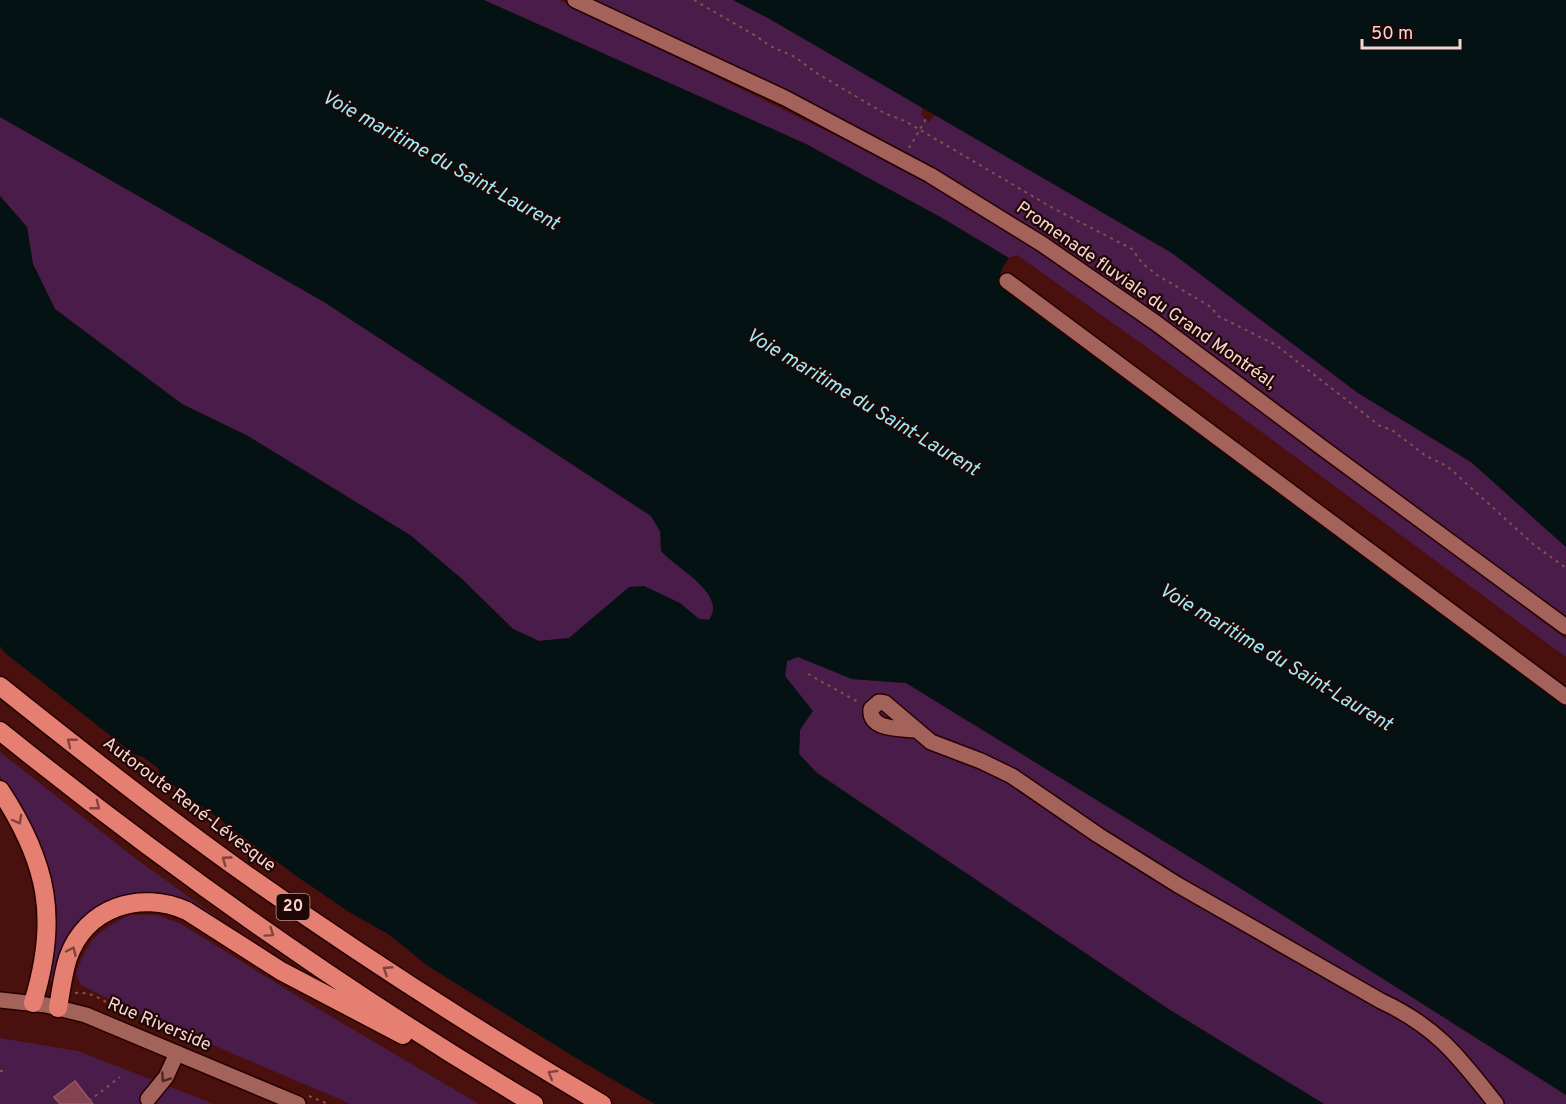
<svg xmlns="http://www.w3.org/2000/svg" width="1566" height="1104" font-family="Overpass,sans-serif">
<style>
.green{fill:#4a1c49}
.water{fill:#051214}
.building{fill:#82424f;stroke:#955963;stroke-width:1.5}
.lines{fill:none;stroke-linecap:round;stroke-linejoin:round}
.minor-casing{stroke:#270101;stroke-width:18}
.highway-casing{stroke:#270101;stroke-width:21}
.path{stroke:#83504c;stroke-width:2;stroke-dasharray:3 4.5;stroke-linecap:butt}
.minor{stroke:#a3625a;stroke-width:15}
.highway{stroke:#e57f72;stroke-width:18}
.oneway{stroke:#82433c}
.oneway2{stroke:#4d2723}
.labels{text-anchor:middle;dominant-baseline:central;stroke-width:4.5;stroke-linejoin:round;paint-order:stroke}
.shield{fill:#1f0706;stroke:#b89692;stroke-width:1.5}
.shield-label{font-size:16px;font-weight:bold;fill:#f9d4ce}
.street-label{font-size:18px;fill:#f9d4ce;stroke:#1f0706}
.water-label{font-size:20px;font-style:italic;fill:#9cebf7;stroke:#1f0706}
</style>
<rect width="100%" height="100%" fill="#49100d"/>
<path class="green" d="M484 0H559L933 183 1020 237 1174 345 1566 639V657L1149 349 1017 255 1009 258 942 218 806 144Z
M591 0H733L768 18 923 108 921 115 929 122 935 115 1172 253 1358 393 1471 462 1566 547V620L1041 236Z
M0 117 324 302 651 516 660 531 661 551C676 568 728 594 709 620L699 619 680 603 630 587 569 638 539 641 513 629 462 579 410 535 248 436 182 404 55 309 33 264 27 227 0 196Z
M798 657 852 679 906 683 1240 888 1566 1095V1104H1324L1170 1010 817 773 799 754 800 730 785 677 787 661Z
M0 752 135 858 232 928 230 932 197 911 119 900 56 981 49 980C61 917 57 880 29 823 23 811 2 786 0 775 0 769 0 759 0 752Z
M129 915H157L181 924 310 1004 479 1104H351L128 1009 81 985 76 974C89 938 95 933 129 915Z
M0 1038 78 1051 214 1104H0Z"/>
<path class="water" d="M0 0H484L806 144 942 218 1009 258C1002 269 995 277 1005 288L1566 707V1095L1240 888 906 683 852 679 798 657 787 661 785 676 813 711 800 730 799 754 817 773 1170 1010 1324 1104H655L581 1061 428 966 388 934 349 912 295 875 161 776 158 768 143 757 135 755 4 652 0 646V196L27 227 33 264 55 309 182 404 248 436 410 535 462 579 513 629 539 641 569 638 629 587 644 586 680 603 699 619 709 620C728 594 676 568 661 551L660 531 651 516 324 302 0 117Z
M733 0H1566V547L1471 462 1358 393 1172 253 768 18Z"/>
<path class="building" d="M75 1081 93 1104H60L54 1097Z"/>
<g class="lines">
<g class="minor-casing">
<path id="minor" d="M575 0 785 98 930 175 1042 244 1156 323 1324 449 1566 627
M1007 281 1566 697
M914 730C899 728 869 730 871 709L879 702 885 703 931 742 981 761 1012 776 1098 835 1178 885 1381 1001C1437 1027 1459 1057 1496 1104
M0 1000 46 1005 86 1015 298 1104
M148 1099 166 1077 177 1053"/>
</g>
<g class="highway-casing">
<path id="highway" d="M0 686C80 750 161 814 244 873 360 955 480 1032 602 1104
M0 731C169 867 347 993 534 1104
M0 790C48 863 59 919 33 1003
M58 1008C61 991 63 973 68 958 86 907 140 890 187 911L281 971 403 1035"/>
</g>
<path class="path" d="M694 0 756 36 770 46 795 57 818 74 884 113 905 121 1051 207 1132 249 1142 263 1157 275 1211 307 1218 316 1276 345 1380 426 1392 430 1426 456 1447 466 1533 544 1566 568
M909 148 926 119
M808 674 860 703
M75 993C97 991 108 1005 125 1015
M0 1071H5
M309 1096 328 1104
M89 1101 120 1077"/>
<use href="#minor" class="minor"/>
<use href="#highway" class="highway"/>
</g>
<defs><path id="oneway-chevron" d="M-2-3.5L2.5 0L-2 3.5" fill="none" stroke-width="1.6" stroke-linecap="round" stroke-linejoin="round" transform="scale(1.5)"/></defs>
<g class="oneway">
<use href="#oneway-chevron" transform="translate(71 742) rotate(-141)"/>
<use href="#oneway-chevron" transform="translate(96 806) rotate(38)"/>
<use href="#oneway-chevron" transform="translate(18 820) rotate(61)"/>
<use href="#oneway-chevron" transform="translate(226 860) rotate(-144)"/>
<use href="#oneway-chevron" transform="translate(270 933) rotate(35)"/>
<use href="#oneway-chevron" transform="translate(72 951) rotate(-65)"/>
<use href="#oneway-chevron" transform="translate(387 970) rotate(-147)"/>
<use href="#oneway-chevron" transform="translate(552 1074) rotate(-149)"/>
</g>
<use class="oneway2" href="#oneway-chevron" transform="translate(165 1078) rotate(124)"/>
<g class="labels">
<rect class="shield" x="276.5" y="894" width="33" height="26" rx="4.5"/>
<g class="shield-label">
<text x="293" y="907">20</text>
</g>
<g class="street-label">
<text transform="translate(1146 296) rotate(35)">Promenade fluviale du Grand Montréal,</text>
<text transform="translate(189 805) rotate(37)">Autoroute René-Lévesque</text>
<text transform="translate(159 1025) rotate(23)">Rue Riverside</text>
</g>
<g class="water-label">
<text transform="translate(440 161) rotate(29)">Voie maritime du Saint-Laurent</text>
<text transform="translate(862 403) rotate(31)">Voie maritime du Saint-Laurent</text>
<text transform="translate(1275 658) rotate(31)">Voie maritime du Saint-Laurent</text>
</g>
</g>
<path d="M1362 39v9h98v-9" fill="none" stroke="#f9d4ce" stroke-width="3"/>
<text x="1371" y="39" font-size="18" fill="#f9d4ce" stroke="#1f0706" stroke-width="4.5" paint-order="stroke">50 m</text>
</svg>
